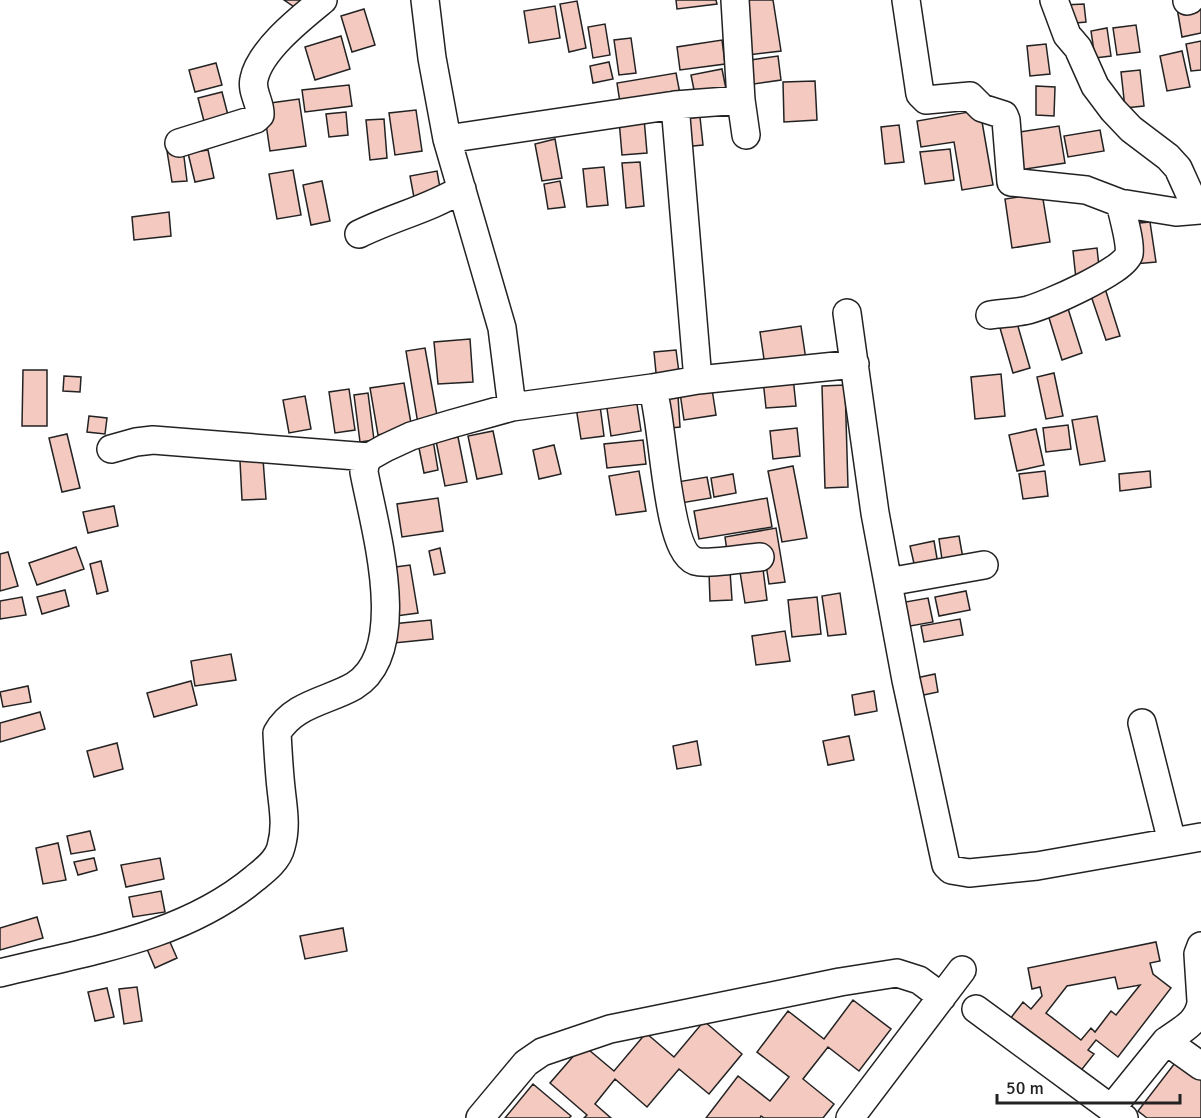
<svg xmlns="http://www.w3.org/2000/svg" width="1201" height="1118" font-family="Signika,sans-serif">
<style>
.building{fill:#f3c9c0;stroke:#222;stroke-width:1.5;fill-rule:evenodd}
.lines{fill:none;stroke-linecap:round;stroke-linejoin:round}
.minor-casing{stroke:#222;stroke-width:30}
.minor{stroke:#fff;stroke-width:27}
</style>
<rect width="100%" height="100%" fill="#fff"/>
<path class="building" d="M284 0H308L300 11Z
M676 0H716L717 4 677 9Z
M740 0H773L781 51 748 55Z
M577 1 586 48 569 52 560 4Z
M1201 3V33L1182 37 1177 8Z
M1084 4 1086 22 1065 24 1063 5Z
M555 6 560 38 529 43 524 11Z
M364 9 375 45 352 52 341 16Z
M605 24 610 55 593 58 588 27Z
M1136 25 1140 52 1117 55 1113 28Z
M1107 28 1111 56 1095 58 1091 31Z
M341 36 350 69 315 80 305 47Z
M631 38 636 73 619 75 614 40Z
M722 40 725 64 680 70 677 47Z
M1201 41V70L1191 71 1186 44Z
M1046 44 1050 74 1030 76 1027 46Z
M1182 51 1190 87 1167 91 1160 56Z
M778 56 781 80 747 85 744 61Z
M609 62 613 79 593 83 590 66Z
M216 63 222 85 195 92 189 70Z
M722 69 727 94 696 100 691 75Z
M1140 70 1144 106 1125 108 1121 72Z
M676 73 681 99 621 109 617 83Z
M815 81 817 120 784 122 783 82Z
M349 85 352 106 305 112 302 90Z
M1036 86 1055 87 1054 116 1036 115Z
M222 92 230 123 206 129 198 98Z
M299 99 306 146 270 151 263 104Z
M416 110 422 151 395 155 389 113Z
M980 110 993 185 962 190 954 142 921 147 917 121Z
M346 112 348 135 329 137 326 114Z
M700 117 703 145 683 147 680 119Z
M644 118 647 153 622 155 619 120Z
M384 119 387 158 370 160 366 120Z
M899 125 904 162 885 164 881 127Z
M1059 126 1065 163 1019 170 1013 133Z
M1100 130 1104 151 1068 157 1064 136Z
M555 139 562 178 542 181 535 144Z
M183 149 187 181 172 182 167 151Z
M950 149 954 180 925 184 920 152Z
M208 150 214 178 195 182 188 153Z
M640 162 644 206 626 208 622 163Z
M604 167 608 205 587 207 583 169Z
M293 170 301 215 277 219 269 174Z
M437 171 442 199 415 203 410 176Z
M322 181 330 221 311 225 303 185Z
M560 181 565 207 548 209 544 184Z
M1042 193 1050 242 1012 248 1005 199Z
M169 212 171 236 134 240 132 217Z
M1150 222 1156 262 1134 264 1129 224Z
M1097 248 1100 276 1076 279 1073 251Z
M1103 282 1120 336 1106 340 1088 287Z
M1065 299 1082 353 1062 360 1045 305Z
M1017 323 1030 368 1013 373 1000 328Z
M801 326 806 360 765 366 760 332Z
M470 339 473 382 438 384 434 342Z
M425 348 438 421 418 424 406 351Z
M676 350 680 380 657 383 654 352Z
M23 370H47V426H22Z
M1054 373 1063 416 1046 419 1037 377Z
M1001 374 1005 416 975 419 971 377Z
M64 376 81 377 80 392 63 391Z
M793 377 796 406 766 408 763 380Z
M404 383 412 429 378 435 370 388Z
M845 385 848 487 825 488 822 386Z
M349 389 355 430 335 433 329 392Z
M712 389 716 415 684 420 680 393Z
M635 391 641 431 611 436 605 395Z
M368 393 374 440 360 442 354 395Z
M305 396 311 429 289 433 283 400Z
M678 396 680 427 661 429 659 397Z
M599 398 604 436 581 439 575 401Z
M89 416 107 418 105 434 87 432Z
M1097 416 1105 461 1080 465 1072 420Z
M1068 425 1071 449 1046 452 1043 428Z
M797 428 800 456 773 459 770 431Z
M1036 429 1044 465 1017 471 1009 435Z
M493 431 502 474 477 479 468 436Z
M67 434 80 488 62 492 49 438Z
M458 437 467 482 445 486 436 441Z
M433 440 438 470 424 473 418 443Z
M643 440 646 464 607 468 604 444Z
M554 445 561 474 539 479 533 450Z
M263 459 266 499 242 500 240 461Z
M793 466 807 538 782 542 768 471Z
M639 471 646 511 616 515 609 476Z
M1045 471 1048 496 1023 499 1019 474Z
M1150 471 1151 487 1120 491 1119 474Z
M733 474 736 493 714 497 711 478Z
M707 477 711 498 675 504 671 483Z
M438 498 443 531 402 537 397 504Z
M767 498 772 527 699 539 694 511Z
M114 506 118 526 88 533 83 512Z
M776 528 785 582 769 584 764 552 728 558 725 537Z
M959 536 964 564 943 566 939 539Z
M934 541 938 564 915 568 910 546Z
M76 547 84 569 37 585 29 563Z
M440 548 445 573 434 575 429 551Z
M8 552 18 586 0 591V554Z
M101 561 108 591 97 594 90 564Z
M410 565 418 613 396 616 388 568Z
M763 569 767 600 745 603 740 572Z
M730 571 732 600 710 601 709 572Z
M65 590 69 606 42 614 37 597Z
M966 591 970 610 939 616 935 597Z
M840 593 846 634 828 636 822 596Z
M22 597 26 615 0 619V601Z
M817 597 821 634 792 637 788 600Z
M928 598 933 622 899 628 894 604Z
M960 619 963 635 924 642 921 626Z
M431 620 433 639 394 643 392 624Z
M785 631 790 661 756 665 752 636Z
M231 654 236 680 195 686 191 661Z
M935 674 938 692 914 697 911 679Z
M191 681 197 705 154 717 147 693Z
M28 686 31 702 3 707 0 692Z
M874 691 877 711 855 715 852 695Z
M40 712 45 729 0 742V723Z
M849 736 854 760 828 765 823 741Z
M697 741 701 765 677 769 673 746Z
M117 743 123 769 94 777 87 751Z
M90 831 95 850 71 854 67 836Z
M58 843 66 880 43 884 36 848Z
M94 858 97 870 78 875 74 862Z
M160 858 164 879 126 887 121 865Z
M161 891 165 912 133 917 129 897Z
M37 917 43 938 0 950V928Z
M343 928 347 951 305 959 300 936Z
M166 933 177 958 155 968 144 942Z
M1156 942 1160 961 1150 963 1153 974 1171 988 1118 1057 1096 1040 1088 1050 1094 1054 1079 1073 1010 1019 1023 1002 1031 1009 1042 996 1040 987 1032 989 1028 968ZM1115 977 1118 989 1140 985 1116 1015 1111 1011 1095 1032 1091 1028 1081 1040 1046 1013 1067 986Z
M137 987 142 1021 124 1024 119 989Z
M107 988 114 1017 95 1021 88 992Z
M853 1000 891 1029 859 1071 828 1047 803 1079 834 1104 823 1118H764L761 1116 760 1118H706L738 1076 770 1101 789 1077 757 1052 788 1011 824 1039Z
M704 1021 742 1054 709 1094 679 1069 647 1107 615 1079 595 1104 611 1118H584L587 1115 550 1083 583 1045 614 1071 646 1033 674 1057Z
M1178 1059 1201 1077V1118H1147L1138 1111Z
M533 1084 571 1116 569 1118H505Z"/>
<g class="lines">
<g class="minor-casing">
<path id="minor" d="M425 0 432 58 447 139 502 328 512 407
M735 0 741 100 746 135
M906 0 920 94 926 100 970 96 982 108 1004 115 1006 120 1011 182 1086 190 1120 203 1176 212 1201 210
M1054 0 1067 35 1078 48 1095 86 1113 110 1131 129 1168 157 1178 168 1197 210
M1187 1 1190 0
M675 105 698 380
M447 139 675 105 741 100
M179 143 256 119 260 115C261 103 251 92 254 79 260 50 301 18 323 0
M359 234C393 217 429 209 462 189
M847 313 875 513 906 680 946 865 951 870 969 873 1037 866 1201 837
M990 315C1003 313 1016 313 1028 310 1046 305 1125 271 1129 254 1131 243 1123 216 1120 203
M652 388 698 380 855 364
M111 449 136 442 153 440 369 457
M888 582 984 565
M1142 723 1172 842
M1201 946 1198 954 1201 1001
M0 973C88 951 183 938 255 878 265 870 278 860 281 847 287 826 283 808 281 788 279 770 278 751 277 733 293 704 328 701 354 686 412 651 374 526 364 472L365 464 369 457 385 448 411 436 451 424 512 407 652 388C664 419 665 550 695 561 707 565 745 558 760 557
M976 1009 1124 1118
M1166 1041C1181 1030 1198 1023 1201 1003
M1111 1109 1166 1041 1201 1066
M480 1118 526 1063 542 1052 610 1029 840 982 897 973 919 980 942 997
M850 1118 962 970"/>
</g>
<use href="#minor" class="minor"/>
</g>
<path d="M997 1094v9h183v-9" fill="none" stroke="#222222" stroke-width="3"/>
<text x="1006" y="1094" font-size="18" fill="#222222" stroke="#ffffff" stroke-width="4.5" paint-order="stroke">50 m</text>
</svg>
